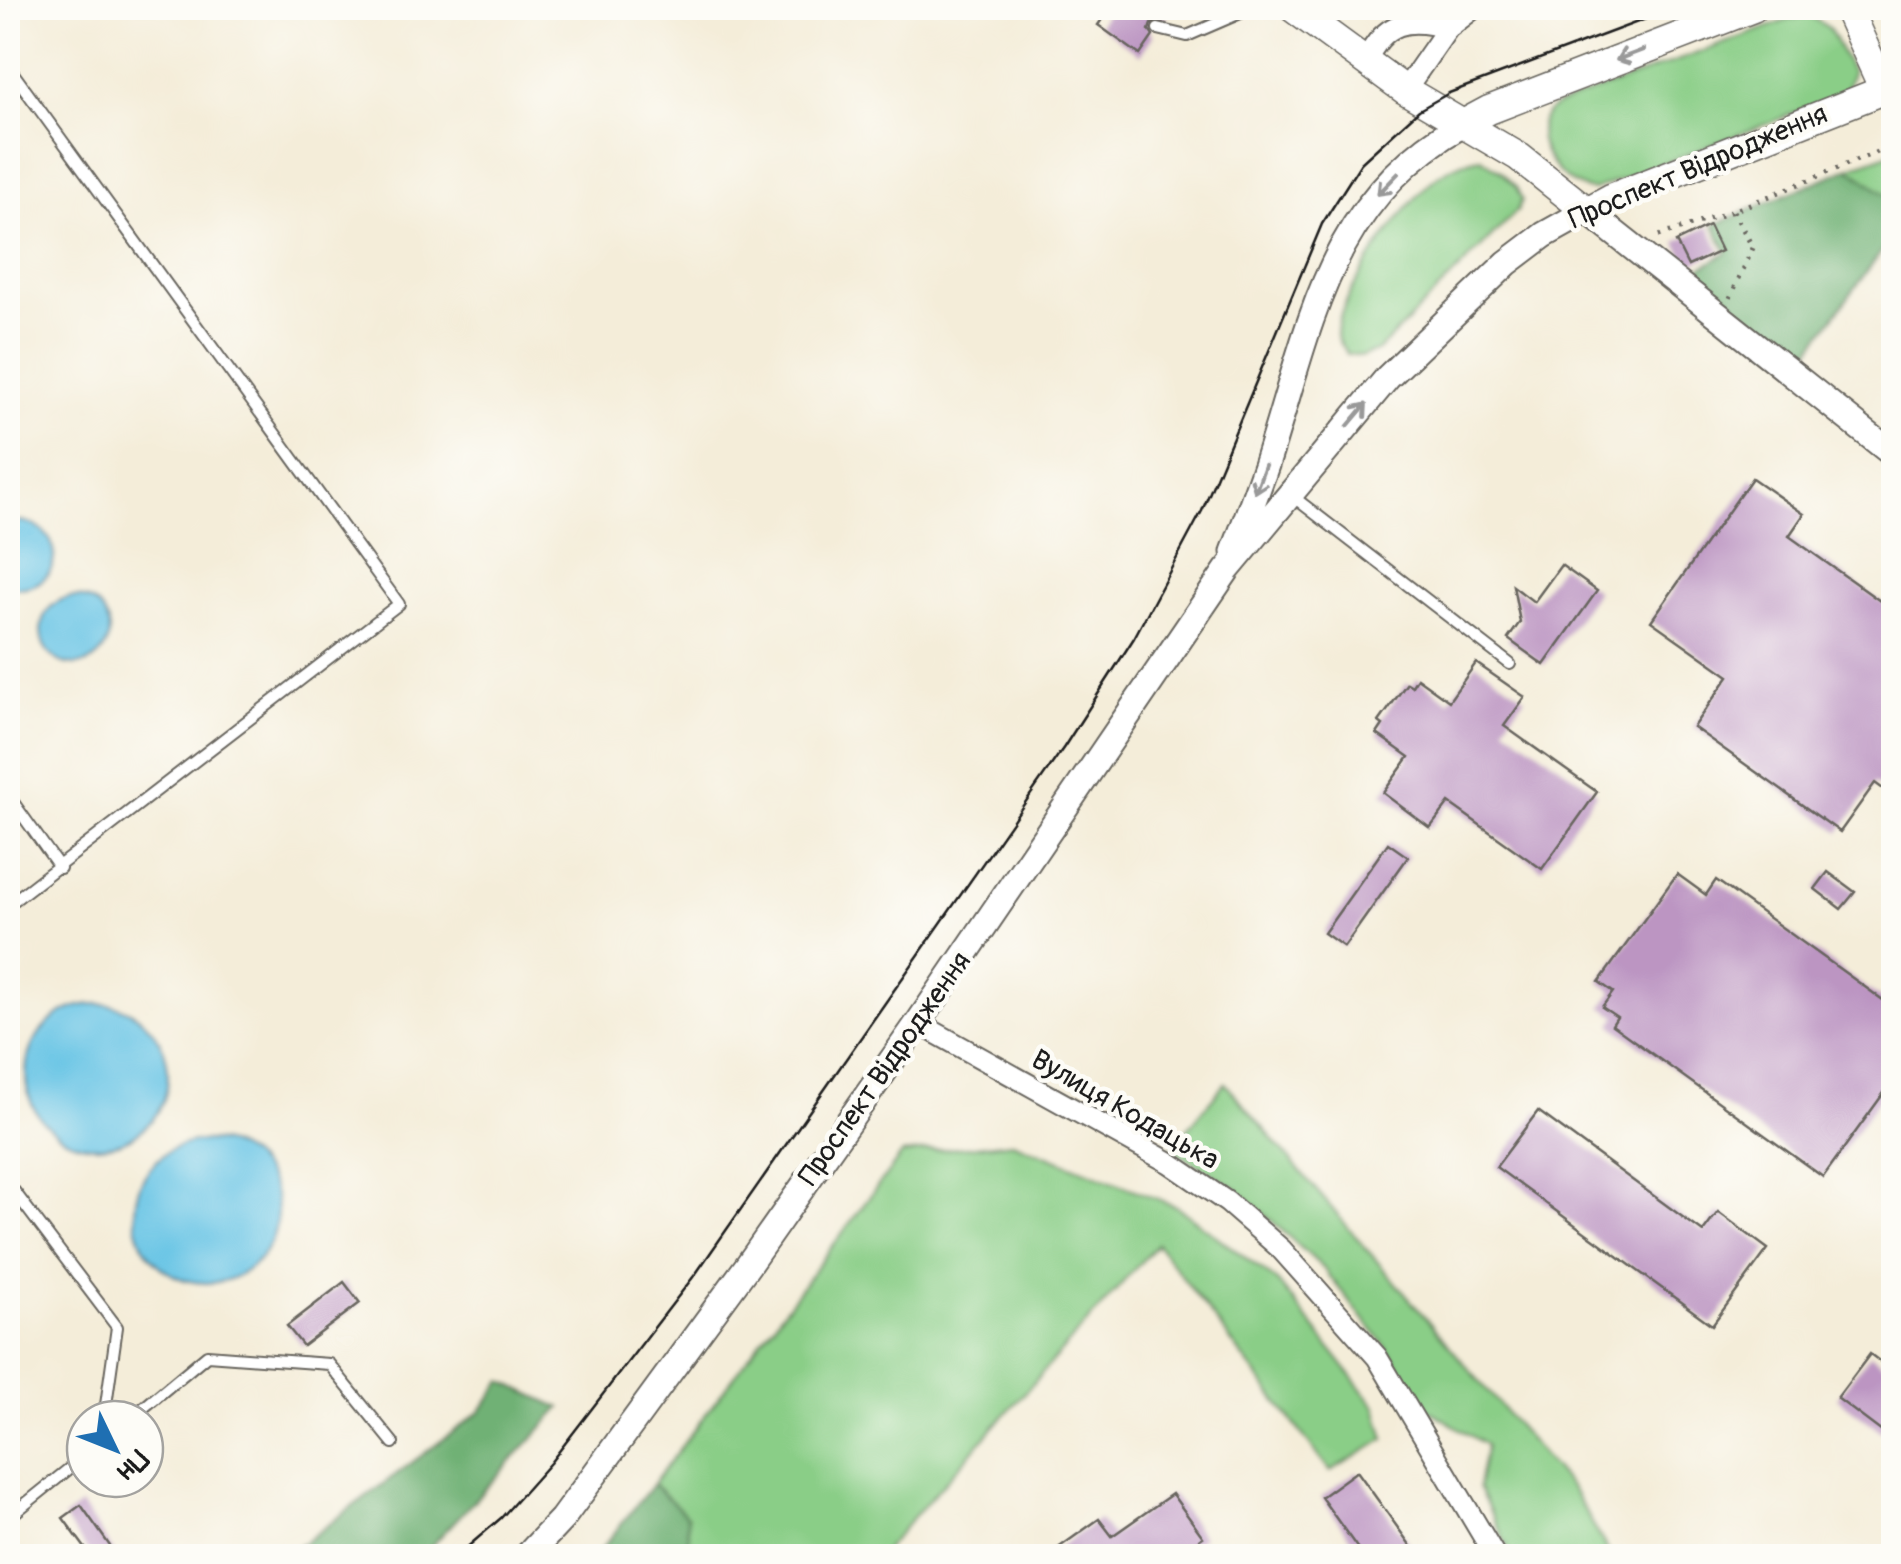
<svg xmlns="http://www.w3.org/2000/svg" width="1901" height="1564" font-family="Pangolin,sans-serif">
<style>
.green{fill:#8ace87;stroke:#537552;stroke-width:2.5}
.forest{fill:#6fb174;stroke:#466648;stroke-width:2.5}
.water{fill:#67c4e5;stroke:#427080;stroke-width:2.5}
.building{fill:#bc95c2}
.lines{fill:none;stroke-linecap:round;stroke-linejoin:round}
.service-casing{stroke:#68655e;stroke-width:14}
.minor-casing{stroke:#68655e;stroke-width:24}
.tertiary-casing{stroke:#68655e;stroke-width:29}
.secondary-casing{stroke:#68655e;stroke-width:31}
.path{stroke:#68655e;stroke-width:5;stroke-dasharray:2.5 8;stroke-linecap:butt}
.service{stroke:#fff;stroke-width:10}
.minor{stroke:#fff;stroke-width:20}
.tertiary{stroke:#fff;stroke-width:25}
.secondary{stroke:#fff;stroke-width:28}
.tram{stroke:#1c1c1c;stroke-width:2.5}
.oneway{stroke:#999}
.labels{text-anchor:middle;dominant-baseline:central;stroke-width:9;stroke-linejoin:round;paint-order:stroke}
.street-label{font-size:28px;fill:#1c1c1c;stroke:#fdfcf7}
</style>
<rect width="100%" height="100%" fill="#fdfcf7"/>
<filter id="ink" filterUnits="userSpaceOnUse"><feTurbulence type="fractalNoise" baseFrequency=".01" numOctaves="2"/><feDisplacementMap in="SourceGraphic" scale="20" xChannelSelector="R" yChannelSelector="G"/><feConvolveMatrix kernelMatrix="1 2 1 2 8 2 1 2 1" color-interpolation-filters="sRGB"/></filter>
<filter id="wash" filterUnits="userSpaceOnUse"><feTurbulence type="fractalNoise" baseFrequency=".0048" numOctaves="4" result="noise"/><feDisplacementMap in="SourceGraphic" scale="40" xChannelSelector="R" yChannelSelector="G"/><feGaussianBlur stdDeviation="2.25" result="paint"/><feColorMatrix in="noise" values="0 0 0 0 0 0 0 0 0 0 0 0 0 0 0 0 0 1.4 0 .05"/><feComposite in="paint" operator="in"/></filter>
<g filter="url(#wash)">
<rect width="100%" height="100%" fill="#f4edd9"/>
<path class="green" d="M1811 17 1829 28 1852 72 1847 89 1837 97 1594 190C1567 189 1534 153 1541 124 1543 116 1550 111 1557 105L1790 19Z
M1893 152V200L1849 168Z
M1481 158 1500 171 1516 187 1522 200 1517 211 1379 350 1362 356 1347 354C1346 351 1339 343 1338 341 1328 308 1406 203 1432 181 1447 168 1462 161 1481 158Z
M1225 1083 1574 1492 1611 1556H1512L1478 1487 1486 1445 1429 1410 1385 1346 1323 1268 1237 1189 1171 1149Z
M1012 1142 1176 1206 1278 1282 1376 1407 1385 1439 1330 1471 1157 1244 879 1556H689L687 1517 653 1484 902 1154Z"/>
<path class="forest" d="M1849 168 1893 200V236L1808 353 1729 314 1693 272 1727 253 1714 225Z
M502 1381 561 1408 422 1556H286L480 1412Z
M653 1484 687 1516 689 1556H596Z"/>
<path class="water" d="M22 521C74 533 58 598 8 586V523Z
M41 631a34 34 0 1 1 68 0a34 34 0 1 1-68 0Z
M26 1075a71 71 0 1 1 142 0a71 71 0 1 1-142 0Z
M135 1212a71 71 0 1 1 142 0a71 71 0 1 1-142 0Z"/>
<g id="blocks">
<path class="building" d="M1110 8H1172L1163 21 1151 24 1149 30 1153 36 1140 55 1098 25Z
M1709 226 1721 251 1688 266 1676 242Z
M1752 478 1804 514 1789 536 1894 611V797L1875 783 1840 832 1693 727 1729 676 1651 621Z
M1561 565 1597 591 1544 665 1508 639 1520 622 1513 586 1534 602Z
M1476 663 1525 697 1504 726 1597 792 1542 869 1449 803 1430 828 1383 793 1409 757 1377 734 1383 725 1379 722 1407 683 1412 686 1417 678 1449 701Z
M1388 843 1408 857 1344 947 1324 933Z
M1828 872 1855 892 1841 909 1815 889Z
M1677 874 1706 895 1716 880 1894 1008V1079L1823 1177 1612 1025 1617 1017 1602 1007 1613 992 1599 982Z
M1538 1111 1703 1232 1718 1212 1768 1249 1712 1325 1496 1167Z
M344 1282 360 1303 303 1346 287 1326Z
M1870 1354 1894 1372V1441L1837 1398Z
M1357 1471 1418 1556H1363L1321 1497Z
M1172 1494 1203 1537 1175 1556H1047L1099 1519 1112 1536Z
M81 1505 117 1556H91L63 1518Z"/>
</g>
</g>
<g filter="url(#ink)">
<use href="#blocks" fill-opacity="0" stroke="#68655e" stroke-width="2.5"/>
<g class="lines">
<g class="service-casing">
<path id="service" d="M1158 29 1187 36 1252 8
M8 66 399 604 8 905
M1291 495 1510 664
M8 795 60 868
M8 1183 117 1327 104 1419
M130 1419 207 1355 329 1364 393 1443
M8 1518 85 1456"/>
</g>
<g class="minor-casing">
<path id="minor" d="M1366 61C1385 21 1408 17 1448 28L1474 8
M1405 90 1448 28
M918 1023 1170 1163 1227 1202 1281 1249 1377 1357 1495 1556"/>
</g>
<g class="tertiary-casing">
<path id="tertiary" d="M1234 552C1245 523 1256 494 1266 465 1310 330 1326 201 1463 124
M527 1556 562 1519 748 1265 918 1023 1227 570 1388 377 1507 263 1544 235 1587 211 1894 455"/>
</g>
<g class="secondary-casing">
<path id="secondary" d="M1293 8 1405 90 1519 157 1587 211 1611 198 1894 86
M1847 8 1884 90
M1463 124 1489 110 1753 8"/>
</g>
<path class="path" d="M1659 236 1733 211 1894 145
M1730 298 1753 248 1733 211"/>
<use href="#service" class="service"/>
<use href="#minor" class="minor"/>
<use href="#tertiary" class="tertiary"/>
<use href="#secondary" class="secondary"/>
<path class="tram" d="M457 1556 501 1518 550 1463 697 1272 1064 747 1134 638 1202 511 1322 224 1361 163 1419 110 1449 93 1675 8"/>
</g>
<defs><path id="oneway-shaft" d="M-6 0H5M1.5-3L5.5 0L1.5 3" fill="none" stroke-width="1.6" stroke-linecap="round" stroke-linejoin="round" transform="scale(2.5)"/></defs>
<g class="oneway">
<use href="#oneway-shaft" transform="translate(1630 55) rotate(159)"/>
<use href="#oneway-shaft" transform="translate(1388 184) rotate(134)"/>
<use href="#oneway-shaft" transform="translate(1357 415) rotate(-50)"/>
<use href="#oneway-shaft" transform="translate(1260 479) rotate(110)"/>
</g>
</g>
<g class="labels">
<g class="street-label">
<text transform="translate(1698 167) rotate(-23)">Проспект Відродження</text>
<text transform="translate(885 1069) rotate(-55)">Проспект Відродження</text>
<text transform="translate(1125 1110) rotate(30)">Вулиця Кодацька</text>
</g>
</g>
<rect width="1901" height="1564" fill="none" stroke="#fdfcf7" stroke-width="40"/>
<g transform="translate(115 1449) rotate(133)"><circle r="48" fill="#fdfcf7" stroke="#a3a29f" stroke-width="2.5"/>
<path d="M0-8L18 38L0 25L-18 38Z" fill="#1f6fb2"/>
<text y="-15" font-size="28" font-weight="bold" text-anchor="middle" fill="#1c1c1c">Пн</text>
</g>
</svg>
